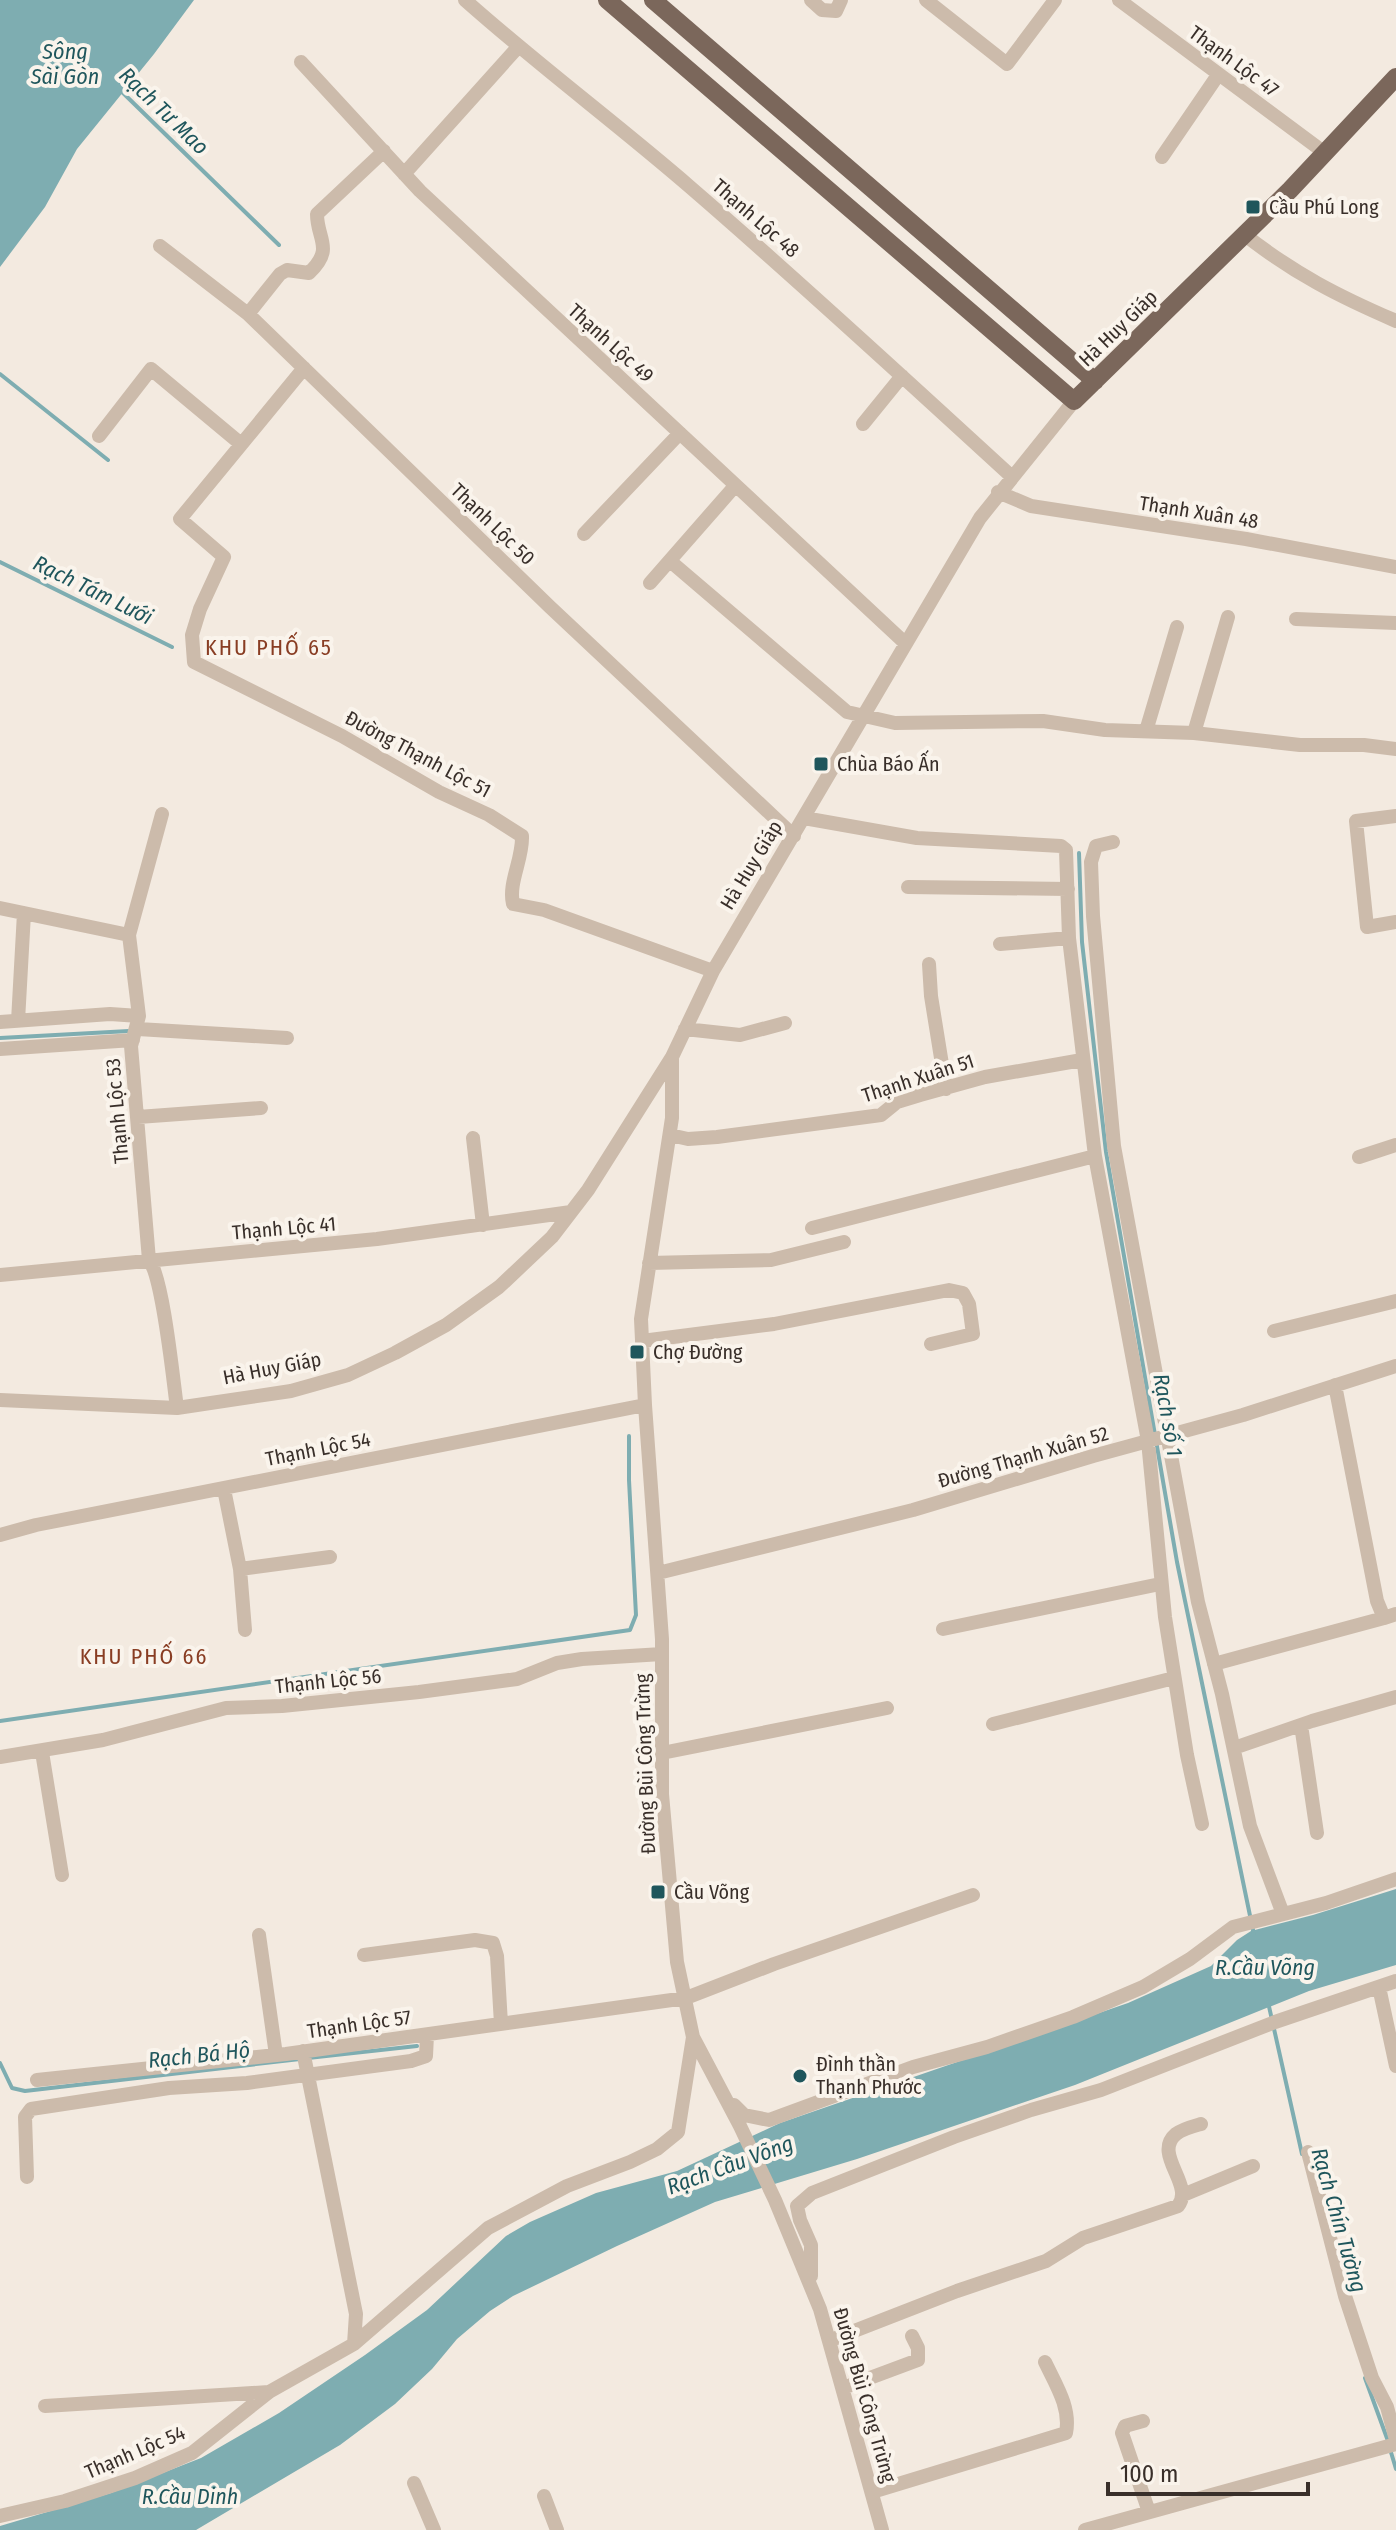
<svg xmlns="http://www.w3.org/2000/svg" width="1396" height="2530" font-family="'Fira Sans Condensed',sans-serif">
<style>
.water{fill:#7eadb1}
.lines{fill:none;stroke-linecap:round;stroke-linejoin:round}
.stream{stroke:#7eadb1;stroke-width:4}
.minor{stroke:#ccbbab;stroke-width:14}
.major{stroke:#7b675b;stroke-width:18}
.poi-dot{fill:#1f565c;stroke:#faf4ec;stroke-width:3}
.labels{text-anchor:middle;dominant-baseline:central;stroke-width:8;stroke-linejoin:round;paint-order:stroke}
.street-label{font-size:20px;fill:#392f2a;stroke:#faf4ec}
.poi-label{font-size:20px;fill:#392f2a;stroke:#faf4ec;text-anchor:start}
.water-label{font-size:22px;font-style:italic;fill:#1f565c;stroke:#faf4ec}
.neighbourhood-label{font-size:22px;letter-spacing:2px;fill:#893d23;stroke:#faf4ec}
</style>
<rect width="100%" height="100%" fill="#f3eae0"/>
<path class="water" d="M0 0H194L154 54 77 149 45 207 0 267Z
M1396 1889V1965L1309 1991 1075 2085 857 2159 715 2202 617 2246 513 2296 490 2311 457 2339 432 2369 395 2404 340 2445 196 2530H0V2526L111 2493 201 2458 279 2413 365 2355 427 2310 506 2236 530 2222 596 2193 677 2171 780 2123 1128 2003 1211 1966 1237 1940 1251 1931 1313 1915Z"/>
<g class="lines">
<path class="stream" d="M121 91 279 245
M0 374 108 460
M0 562 172 647
M1079 853 1082 942 1106 1152 1177 1562 1254 1935
M0 1038 129 1031
M0 1721 630 1630 636 1615 629 1480V1436
M1268 2002 1302 2154
M308 2058 417 2046
M0 2063 12 2088 25 2091 300 2059
M1365 2378 1388 2441
M1390 2449 1396 2469"/>
<path class="minor" d="M465 0C538 65 616 123 690 187 799 281 905 379 1011 476
M811 0 822 10 836 11 841 0
M926 0 1007 64 1055 0
M1119 0 1325 153
M301 62 420 191 905 643
M1162 157 1218 75
M404 174 518 47
M1245 235C1295 274 1338 296 1396 321
M160 246 248 314 550 607 794 836
M248 314 280 274 287 270 309 273C335 248 317 240 317 214L384 151
M304 368 180 519 224 557 200 609 192 635 194 662 342 736 439 792 489 815 522 836C523 859 508 883 513 904L544 910 713 971
M863 424 902 376
M99 436 151 369 241 444
M998 492 1031 506 1246 539 1396 567
M584 534 680 433
M670 561 847 712 895 723 1043 721 1105 730 1194 733 1300 745H1364L1396 749
M650 583 735 486
M1296 619 1396 623
M1146 731 1177 627
M1194 733 1228 617
M162 814 129 935 139 1016 131 1046 149 1260C163 1277 173 1379 177 1408
M1396 816 1356 821 1367 927 1396 922
M804 818 917 838 1061 846 1066 850 1069 938 1095 1156 1148 1441 1165 1617 1187 1755 1202 1824
M1113 842 1096 846 1091 862 1093 916 1114 1146 1198 1602 1222 1694 1250 1826 1283 1914
M908 887 1068 889
M0 908 129 935
M1000 944 1069 938
M929 964 931 996 946 1089
M18 1021 24 913
M0 1022 110 1014 139 1016
M138 1029 287 1038
M685 1029 740 1035 785 1023
M0 1049 133 1040
M672 1057V1118L641 1319 645 1405 662 1639V1794L677 1962 693 2037 740 2126 775 2200 820 2309 882 2530
M138 1117 261 1108
M670 1135 688 1139 717 1137 881 1115 897 1102 920 1095 985 1077 1082 1060
M473 1138 483 1225
M1359 1157 1396 1145
M812 1228 1095 1156
M649 1263 771 1260 844 1242
M0 1275 377 1239 571 1212
M1274 1331 1396 1301
M642 1341 774 1324 949 1290 963 1293 969 1304 973 1334 931 1344
M1335 1385 1377 1601 1384 1618 1396 1614
M0 1400 177 1408 291 1391 348 1375 395 1353 446 1325 499 1287 552 1237 588 1190 672 1057 713 971 980 518 1074 401
M224 1489 240 1569 245 1630
M0 1535 36 1525 645 1405
M240 1569 330 1557
M658 1573 913 1510 1093 1456 1243 1415 1396 1366
M943 1629 1160 1584
M1214 1664 1384 1618
M993 1724 1174 1678
M1301 1725 1317 1833
M1234 1748 1312 1721 1396 1697
M42 1752 62 1875
M662 1753 887 1708
M0 1757 103 1740 226 1708 282 1706 419 1692 517 1679 557 1663 582 1659 662 1654
M259 1935 276 2055
M364 1955 475 1940 493 1943 497 1956 501 2024
M1379 1987 1396 2066
M303 2051 356 2314 354 2344
M37 2080 286 2054 686 1998 774 1964 973 1895
M734 2105 744 2115 769 2120 913 2067 987 2047 1073 2017 1143 1987 1190 1959 1233 1927 1326 1903 1396 1879
M1308 2152 1345 2296 1372 2378 1387 2407 1396 2440
M27 2177 25 2117 31 2109 169 2088 247 2083 411 2061 426 2056 427 2035
M1183 2195 1253 2166
M811 2276V2245L800 2220 797 2206 812 2193 954 2137 1031 2110 1101 2090 1275 2022 1396 1981
M831 2340 957 2291 1046 2261 1083 2238 1178 2206C1195 2185 1152 2154 1176 2134 1182 2129 1194 2126 1201 2124
M843 2388 918 2360V2348L912 2336
M45 2406 269 2392 354 2344 488 2228 567 2186 630 2162 657 2149 678 2132 693 2037
M1143 2421 1125 2426 1122 2433 1149 2512
M414 2483 434 2530
M872 2492 1066 2433C1071 2408 1056 2385 1045 2362
M544 2496 557 2530
M0 2516 65 2501 135 2478 192 2453 269 2392
M1085 2530 1396 2444"/>
<path class="major" d="M607 0 1074 401 1290 190 1396 77
M653 0 1095 381"/>
</g>
<g class="poi-dot">
<rect x="1245" y="199" width="16" height="16" rx="4"/>
<rect x="813" y="756" width="16" height="16" rx="4"/>
<rect x="629" y="1344" width="16" height="16" rx="4"/>
<rect x="650" y="1884" width="16" height="16" rx="4"/>
<circle cx="800" cy="2076" r="8"/>
</g>
<g class="labels">
<g class="street-label">
<text transform="translate(1234 61) rotate(36)">Thạnh Lộc 47</text>
<text transform="translate(756 218) rotate(41)">Thạnh Lộc 48</text>
<text transform="translate(1118 328) rotate(-44)">Hà Huy Giáp</text>
<text transform="translate(611 343) rotate(42)">Thạnh Lộc 49</text>
<text transform="translate(1199 512) rotate(9)">Thạnh Xuân 48</text>
<text transform="translate(493 524) rotate(44)">Thạnh Lộc 50</text>
<text transform="translate(418 754) rotate(28)">Đường Thạnh Lộc 51</text>
<text transform="translate(751 865) rotate(-59)">Hà Huy Giáp</text>
<text transform="translate(918 1078) rotate(-18)">Thạnh Xuân 51</text>
<text transform="translate(117 1111) rotate(-95)">Thạnh Lộc 53</text>
<text transform="translate(284 1228) rotate(-5)">Thạnh Lộc 41</text>
<text transform="translate(272 1368) rotate(-11)">Hà Huy Giáp</text>
<text transform="translate(318 1449) rotate(-11)">Thạnh Lộc 54</text>
<text transform="translate(1023 1457) rotate(-16)">Đường Thạnh Xuân 52</text>
<text transform="translate(328 1681) rotate(-6)">Thạnh Lộc 56</text>
<text transform="translate(645 1764) rotate(-92)">Đường Bùi Công Trừng</text>
<text transform="translate(359 2024) rotate(-8)">Thạnh Lộc 57</text>
<text transform="translate(865 2395) rotate(74)">Đường Bùi Công Trừng</text>
<text transform="translate(135 2452) rotate(-23)">Thạnh Lộc 54</text>
</g>
<g class="poi-label">
<text x="1269" y="207">Cầu Phú Long</text>
<text x="837" y="764">Chùa Báo Ấn</text>
<text x="653" y="1352">Chợ Đường</text>
<text x="674" y="1892">Cầu Võng</text>
<text x="816" y="2064">Đình thần<tspan x="816" dy="23">Thạnh Phước</tspan></text>
</g>
<g class="water-label">
<text x="65" y="51">Sông<tspan x="65" dy="25">Sài Gòn</tspan></text>
<text transform="translate(164 111) rotate(44)">Rạch Tư Mao</text>
<text transform="translate(93 590) rotate(26)">Rạch Tám Lưới</text>
<text transform="translate(1168 1415) rotate(80)">Rạch số 1</text>
<text x="1265" y="1967">R.Cầu Võng</text>
<text transform="translate(199 2055) rotate(-6)">Rạch Bá Hộ</text>
<text transform="translate(730 2165) rotate(-20)">Rạch Cầu Võng</text>
<text transform="translate(1339 2220) rotate(74)">Rạch Chín Tường</text>
<text x="190" y="2496">R.Cầu Dinh</text>
</g>
<g class="neighbourhood-label">
<text x="269" y="647">KHU PHỐ 65</text>
<text x="144" y="1656">KHU PHỐ 66</text>
</g>
</g>
<path d="M1108 2482v12h200v-12" fill="none" stroke="#392f2a" stroke-width="4"/>
<text x="1120" y="2482" font-size="24" fill="#392f2a" stroke="#faf4ec" stroke-width="6" paint-order="stroke">100 m</text>
</svg>
